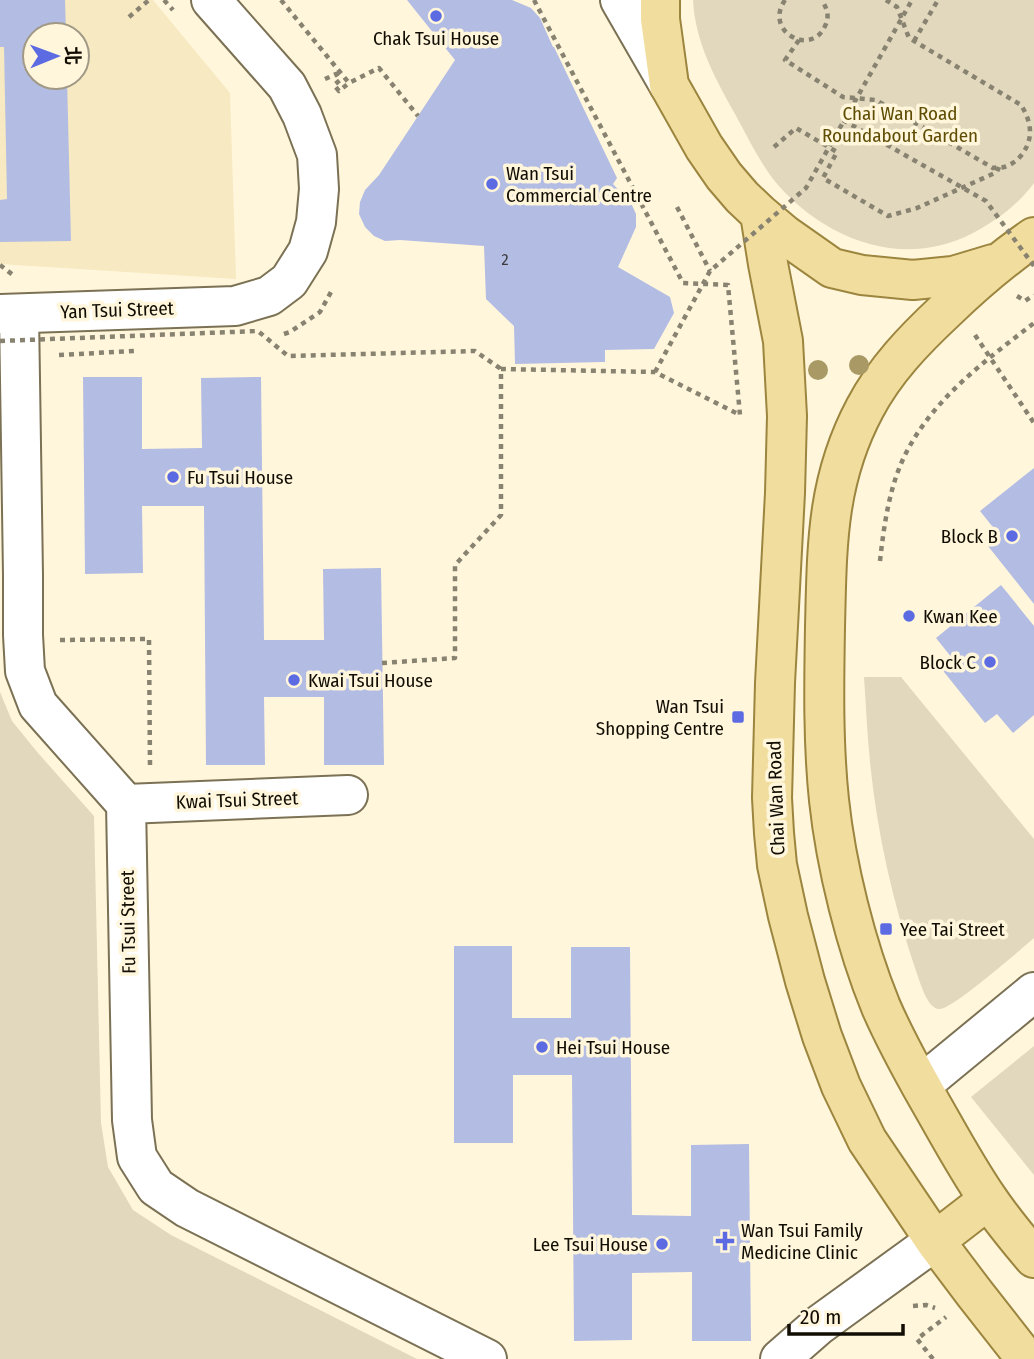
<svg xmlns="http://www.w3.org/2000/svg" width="1034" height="1359" font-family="'Fira Sans Condensed','Noto Sans TC',sans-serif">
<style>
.built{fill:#f7e9c1;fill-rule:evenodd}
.green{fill:#e2d8bd}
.building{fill:#b3bce2}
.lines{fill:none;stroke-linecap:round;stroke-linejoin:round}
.minor-casing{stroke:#7b7154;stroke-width:42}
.major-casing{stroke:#9c853e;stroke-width:42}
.path{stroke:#888270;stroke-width:4.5;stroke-dasharray:5 5;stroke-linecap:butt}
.minor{stroke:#fff;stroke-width:38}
.major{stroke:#f1dd9e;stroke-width:38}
.path-bridge{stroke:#888270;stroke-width:4.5;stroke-dasharray:5 5;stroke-linecap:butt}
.tree{fill:#a89965}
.poi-dot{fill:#5d6be2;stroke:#fff6dc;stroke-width:2.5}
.labels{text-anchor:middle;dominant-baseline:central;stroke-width:7;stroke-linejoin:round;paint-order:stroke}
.number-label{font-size:16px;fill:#3a393b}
.poi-label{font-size:19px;fill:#110d03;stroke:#fff6dc;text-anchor:start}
.park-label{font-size:19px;fill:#604d04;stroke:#fff6dc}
.street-label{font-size:19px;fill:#110d03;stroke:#fff6dc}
</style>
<rect width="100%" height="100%" fill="#fff6dc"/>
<path class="built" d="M0 0H153L230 93 236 279 0 264ZM35 35H77V77H35Z"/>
<path class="green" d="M693 0H1034V183C1018 205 996 221 973 233 901 271 821 238 773 179 758 159 747 136 735 114 715 78 695 42 693 0Z
M864 677H901L1034 839V938C1020 950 954 1008 940 1009 927 1010 920 981 916 971 893 903 877 833 870 762 867 734 866 705 864 677Z
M0 692 12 721 38 753 94 816 101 1123 108 1167 133 1210 171 1235 417 1359H0Z
M1034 1046V1175L971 1097Z"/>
<path class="building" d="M0 0H65L66 35H35V77H67L71 241 0 242V200L7 199 4 47H0Z
M407 0H512L531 8 540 18 553 47H554L617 178 613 184 631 203 636 214V227L618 267 670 297 674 313 654 349 605 350V362L515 364 514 326 486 299 484 246 400 240 385 241 374 236 365 227 359 214 360 202 365 190 379 175 455 60Z
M83 377H142V449L202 448 201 378 261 377 264 640H324L323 569 381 568 384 765H324V697H264L265 765H206L204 506H142L143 573 85 574Z
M1034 468V604L984 541 996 531 980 511Z
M1001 585 1034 626V715L1013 733 997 714 985 723 940 667 952 658 936 638Z
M454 946H512V1018H571V947H630L632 1215 691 1216V1145L749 1144 751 1341H692V1272L632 1273V1340L574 1341 572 1075H513V1143H454Z"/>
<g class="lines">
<g class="minor-casing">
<path id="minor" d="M620 0 669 85
M0 314 235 306 269 296 289 281 308 251 316 222 319 189 317 155 302 115 287 86 211 0
M19 314 23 575V635L25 671 38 705 126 804 132 1120 137 1157 156 1187 187 1208 487 1359
M126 804 348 795
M921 1085 1034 992
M780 1359 819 1325 935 1241"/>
</g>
<g class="major-casing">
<path id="major" d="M660 0V19L669 85 704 147 724 176 742 197 760 214 785 235 832 268 862 275 913 280 953 276 993 264
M760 214 768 264 783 341 787 416 785 493 775 683 772 798 774 833 777 865 788 916 805 981 822 1036 841 1086 867 1140 935 1241 975 1294 1026 1359
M1034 237C1002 259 973 284 945 311 914 340 885 370 865 408 826 481 827 547 825 627 824 685 823 743 829 800 836 866 856 946 881 1007 895 1039 912 1070 929 1100 948 1133 966 1167 988 1199 1002 1220 1018 1239 1034 1258
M935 1241 988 1200"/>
</g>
<path class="path" d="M164 0 173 10
M281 0 349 83 379 68 418 116
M534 0 683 283 728 285 740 415
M785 0C763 32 812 57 825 26 830 16 827 9 822 0
M129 17 149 0
M799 40 785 60 843 97 876 100 993 168C997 167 1001 168 1004 167 1012 165 1019 159 1023 153 1034 137 1031 121 1021 105L909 38 897 7 886 0
M914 41 938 0
M325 79 336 74 340 80 334 85 339 91 349 83
M774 147 796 128 837 152 823 178 888 216 917 208 997 172 999 167
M677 207 710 271
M0 265 13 275
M1017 296 1025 301 1034 295
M284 334 290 332 320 312 331 292
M975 335 1034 423
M59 355 134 351
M60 640 149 639 150 765
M382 663 455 658V565L501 515V369L655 372 740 415
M913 1306 926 1305 935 1308
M933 1359 917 1339 946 1317"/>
<use href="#minor" class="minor"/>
<use href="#major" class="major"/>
<path class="path-bridge" d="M843 120 986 201 1034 266
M0 341 258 331 288 356 475 351 501 369
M655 372 710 271 806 188 912 0
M880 561C884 525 889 489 904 457 932 399 985 361 1034 323"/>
</g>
<g class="tree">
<circle cx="859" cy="365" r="10"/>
<circle cx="818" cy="370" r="10"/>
</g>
<g class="poi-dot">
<circle cx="436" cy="16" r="7"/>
<circle cx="492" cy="184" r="7"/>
<circle cx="173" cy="477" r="7"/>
<circle cx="1012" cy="536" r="7"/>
<circle cx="909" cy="616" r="7"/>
<circle cx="990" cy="662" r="7"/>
<circle cx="294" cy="680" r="7"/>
<rect x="731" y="710" width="14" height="14" rx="3.5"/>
<rect x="879" y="922" width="14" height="14" rx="3.5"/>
<circle cx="542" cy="1047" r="7"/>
<path d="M721.5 1230.5h7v7h7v7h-7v7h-7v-7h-7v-7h7z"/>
<circle cx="662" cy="1244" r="7"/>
</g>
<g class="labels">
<g class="number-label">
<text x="505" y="259">2</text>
</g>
<g class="poi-label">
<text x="436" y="38" text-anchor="middle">Chak Tsui House</text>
<text x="506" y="173">Wan Tsui<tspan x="506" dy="22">Commercial Centre</tspan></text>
<text x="187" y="477">Fu Tsui House</text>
<text x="998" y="536" text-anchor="end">Block B</text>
<text x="923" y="616">Kwan Kee</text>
<text x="976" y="662" text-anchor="end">Block C</text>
<text x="308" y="680">Kwai Tsui House</text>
<text x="724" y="706" text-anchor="end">Wan Tsui<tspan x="724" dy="22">Shopping Centre</tspan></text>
<text x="900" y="929">Yee Tai Street</text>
<text x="556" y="1047">Hei Tsui House</text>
<text x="741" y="1230">Wan Tsui Family<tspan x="741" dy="22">Medicine Clinic</tspan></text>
<text x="648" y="1244" text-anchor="end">Lee Tsui House</text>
</g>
<g class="park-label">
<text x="900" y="113">Chai Wan Road<tspan x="900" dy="22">Roundabout Garden</tspan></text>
</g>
<g class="street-label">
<text transform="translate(117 310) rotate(-2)">Yan Tsui Street</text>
<text transform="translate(776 798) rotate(-92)">Chai Wan Road</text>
<text transform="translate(237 800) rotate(-2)">Kwai Tsui Street</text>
<text transform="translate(128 922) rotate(-91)">Fu Tsui Street</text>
</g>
</g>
<g transform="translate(56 56) rotate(89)"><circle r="33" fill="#fff6dc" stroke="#a09985" stroke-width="2"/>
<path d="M0-5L12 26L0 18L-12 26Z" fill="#5d6be2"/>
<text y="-10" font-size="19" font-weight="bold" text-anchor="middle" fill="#110d03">北</text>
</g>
<path d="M789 1324v10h114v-10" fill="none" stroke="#110d03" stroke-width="3.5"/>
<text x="800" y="1324" font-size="21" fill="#110d03" stroke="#fff6dc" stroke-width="5" paint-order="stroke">20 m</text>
</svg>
